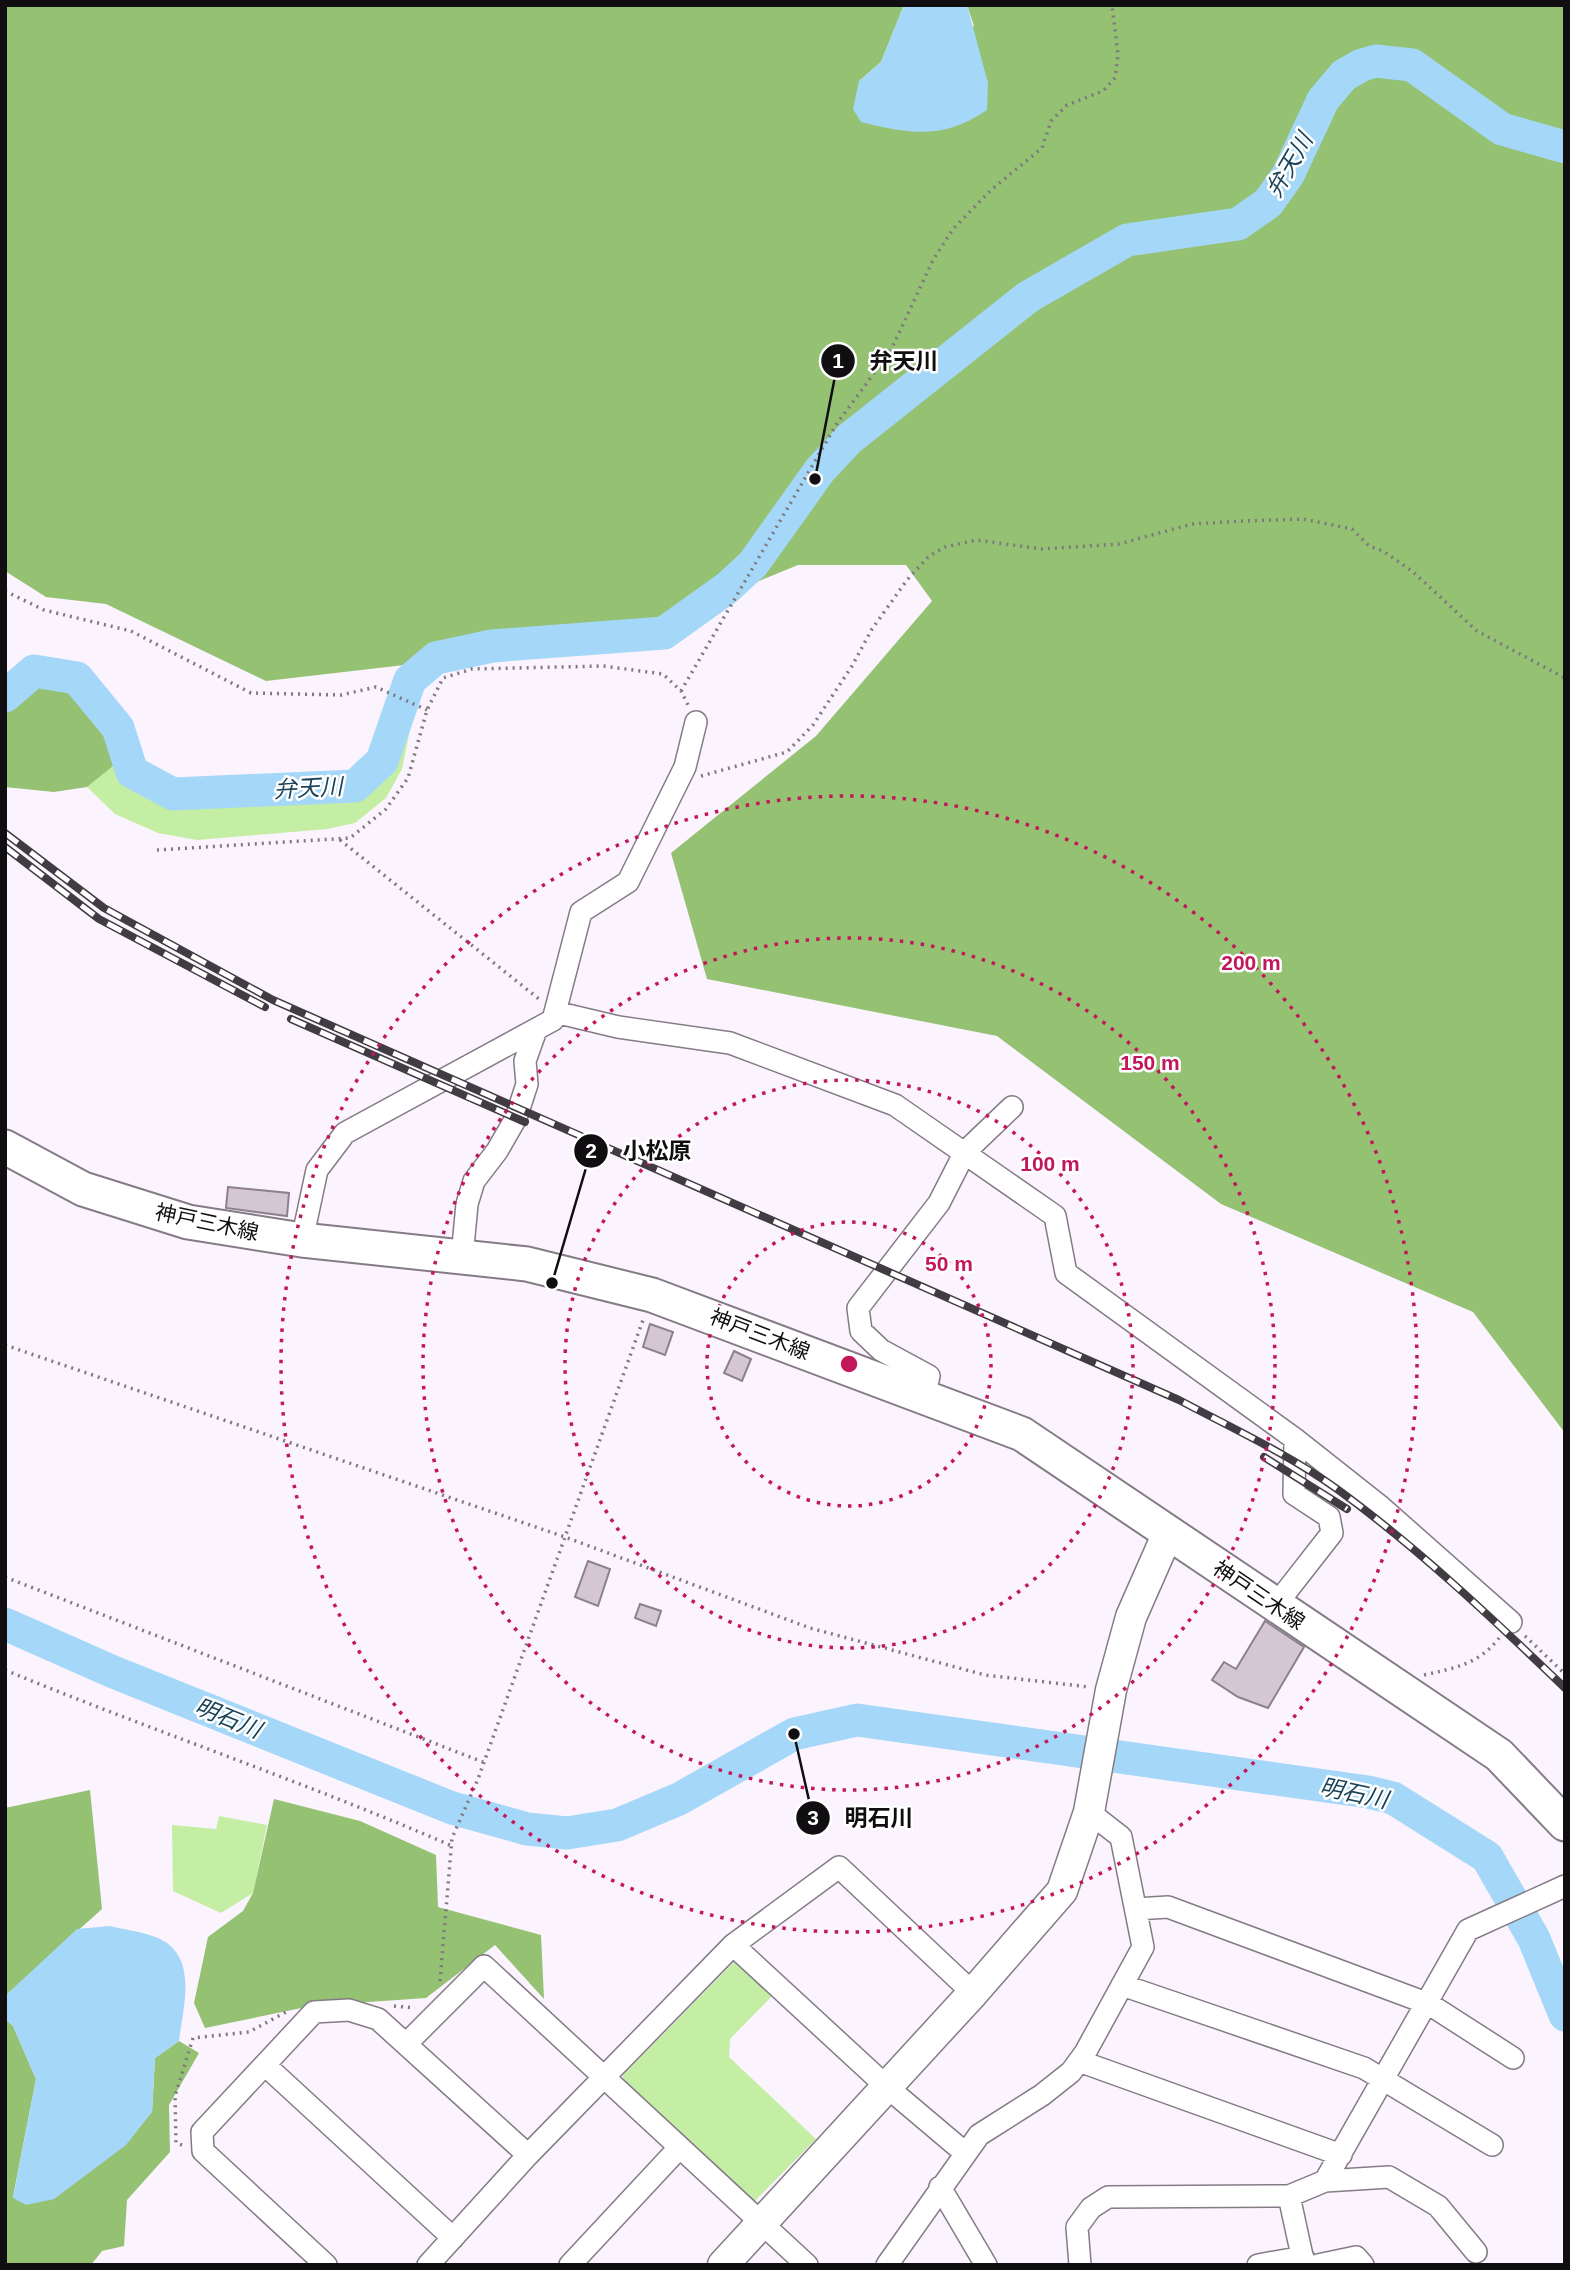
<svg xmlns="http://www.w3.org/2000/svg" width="1570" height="2270" font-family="Arial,'Noto Sans JP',sans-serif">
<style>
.green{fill:#c3eea4}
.forest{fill:#95c173}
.water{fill:#a5d8f8}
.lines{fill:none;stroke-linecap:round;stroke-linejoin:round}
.river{stroke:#a5d8f8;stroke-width:33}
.building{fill:#d4c7d3;stroke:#8b808b;stroke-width:2}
.street-casing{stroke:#847b86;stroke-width:24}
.secondary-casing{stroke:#847b86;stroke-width:33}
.primary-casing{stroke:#847b86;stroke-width:37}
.path{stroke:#7e787f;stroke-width:3.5;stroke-dasharray:2 5;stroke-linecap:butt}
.street{stroke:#fff;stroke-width:21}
.secondary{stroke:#fff;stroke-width:30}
.primary{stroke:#fff;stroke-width:33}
.rail-casing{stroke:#403c42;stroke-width:8}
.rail{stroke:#fff;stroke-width:5;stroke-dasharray:16;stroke-linecap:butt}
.ring{fill:none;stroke:#c2185b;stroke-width:3.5;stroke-dasharray:3.5 7}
.labels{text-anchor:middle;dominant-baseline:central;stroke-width:5;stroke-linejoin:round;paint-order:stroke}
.street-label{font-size:21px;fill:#110e12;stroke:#fff}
.water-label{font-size:23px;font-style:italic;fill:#1b4359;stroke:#fff}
.centre{fill:#c2185b;stroke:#fff;stroke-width:3.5}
.ring-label{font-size:21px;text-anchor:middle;font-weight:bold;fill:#c2185b;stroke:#fff;stroke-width:5;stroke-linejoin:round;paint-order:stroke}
.leader{fill:none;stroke:#110e12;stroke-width:2.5}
.callout-dot{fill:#110e12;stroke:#fff;stroke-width:2.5}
.mark-label{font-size:21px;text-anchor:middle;font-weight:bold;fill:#fff}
.callout-label{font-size:23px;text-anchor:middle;font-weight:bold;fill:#110e12;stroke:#fff;stroke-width:5;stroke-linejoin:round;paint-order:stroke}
</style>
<rect width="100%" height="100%" fill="#fbf3fd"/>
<path class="green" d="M404 708 414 710 402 769 386 798 355 823 327 829 197 840 158 833 115 814 87 787 118 762 133 786 192 806 322 799 367 784 388 764Z
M219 1816 267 1825 253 1893 221 1913 173 1891 172 1825 216 1829Z
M738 1958 774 1994 730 2039 729 2057 816 2139 753 2203 623 2086V2075Z"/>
<path class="forest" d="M5 5H904L881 62 859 81 974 26 967 5H1565V1433L1473 1312 1221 1204 997 1036 707 979 671 853 816 736 932 601 906 565H798L613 641 266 681 106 604 46 597 5 571Z
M68 685 107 724 118 762 87 787 54 792 5 787V705L29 686Z
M90 1790 102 1909 5 1996V1808Z
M274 1799 360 1821 436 1855 438 1907 541 1935 544 1999 495 1945 426 1998 311 2006 205 2028 194 2003 208 1937 243 1911 253 1893Z
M5 2019 13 2026 36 2079 13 2197 152 2112 155 2058 179 2041 199 2053 169 2105 170 2152 127 2200 124 2246 102 2251 91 2265H5Z"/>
<path class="water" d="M904 5H967L988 83 987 110C943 140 910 134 861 122L853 109 859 81 881 62Z
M110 1926C126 1930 144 1932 158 1938 199 1956 183 2007 179 2041L155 2058 152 2112 126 2145 54 2199 26 2205 13 2198 36 2079 13 2026 5 2019V1996L77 1929Z"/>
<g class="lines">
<path class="river" d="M5 696 34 671 77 678 118 728 132 772 173 794 355 786 382 761 410 680 436 658 492 646 664 633 727 588 753 564 820 470 849 439 1028 297 1127 240 1238 224 1268 203 1288 175 1323 100 1344 75 1362 65 1376 61 1412 65 1502 129 1565 147
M5 1624 111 1671 452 1808 527 1829 567 1833 617 1825 679 1799 794 1734 857 1720 1368 1792 1393 1798 1487 1857 1534 1939 1565 2015"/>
</g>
<path class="building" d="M228 1187 289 1193 287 1216 226 1208Z
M650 1324 673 1332 665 1355 643 1347Z
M734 1351 751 1359 742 1381 724 1373Z
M588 1561 610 1569 598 1606 575 1597Z
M640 1604 661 1611 656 1626 635 1618Z
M1265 1621 1304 1647 1268 1708 1238 1697 1212 1680 1224 1662 1236 1669Z"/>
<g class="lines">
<g class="street-casing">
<path id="street" d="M555 1012 618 1027 730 1043 895 1105 1055 1216 1066 1273 1295 1439 1294 1494 1329 1517 1332 1533 1275 1606
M302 1240 317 1170 345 1133 553 1020 581 912 628 882 685 767 696 722
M462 1257 467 1204 474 1181 497 1151 516 1118 527 1084 525 1061 536 1030
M924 1396 929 1376 881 1350 861 1331 858 1308 939 1203 965 1152 1012 1107
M1295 1439 1381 1507 1511 1622
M1136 1909 1168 1907 1429 2004 1513 2058
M733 1945 839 1867 973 1993
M1122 1985 1364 2068 1492 2145
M406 2044 484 1966 807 2265
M1079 2061 1341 2155
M265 2065 453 2238
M1325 2181 1389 2177 1438 2206 1476 2252
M940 2187 986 2265
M1289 2196 1304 2265
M326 2265 203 2151 202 2132 314 2012 349 2010 378 2019 528 2155
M428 2265 528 2155 733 1945 887 2087 964 2152
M570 2265 679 2148
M887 2265 979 2135 1042 2095 1071 2072 1085 2053 1143 1947 1121 1837 1089 1812
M1080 2265 1077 2227 1091 2208 1108 2197 1289 2196 1325 2181 1468 1930 1565 1886
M1258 2265 1303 2257
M1318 2265 1356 2257 1363 2265"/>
</g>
<g class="secondary-casing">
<path id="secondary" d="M723 2265 973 1993 1062 1891 1089 1812 1111 1690 1131 1617 1168 1533"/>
</g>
<g class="primary-casing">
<path id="primary" d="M5 1147 83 1189 188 1222 302 1240 527 1264 652 1295 1022 1434 1499 1755 1565 1824"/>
</g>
<path class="path" d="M5 591 44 610 131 631 251 693 341 695 376 687 427 710
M681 691 836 425 891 350 933 260 953 229 991 190 1042 148 1051 121 1067 105 1103 91 1115 78 1118 55 1112 5
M701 776 787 752 813 725 852 666 872 629 907 580 929 556 945 547 977 540 1041 549 1119 544 1192 524 1243 521 1303 519 1352 529 1369 546 1383 551 1412 571 1477 631 1565 678
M340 840 539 999
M157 850 350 838 386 809 408 778 427 710 443 678 472 669 603 666 663 674 681 691 688 705
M5 1345 565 1537 810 1628 985 1675 1089 1687
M5 1577 483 1762
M1525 1636 1565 1674
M5 1670C153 1731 305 1782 452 1846
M1424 1675C1455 1668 1479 1664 1499 1638
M440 1981 452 1838 478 1779 643 1320
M394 2006 415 2008
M182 2145 176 2143 175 2096 193 2038 249 2032 286 2012"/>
<use href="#street" class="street"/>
<use href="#secondary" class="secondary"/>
<use href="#primary" class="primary"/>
<g class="rail-casing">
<path id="rail" d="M5 833 104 908 273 1000 1179 1400C1232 1428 1288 1454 1337 1489 1418 1548 1492 1618 1565 1688
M5 847 99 919 265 1007
M291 1019 525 1122
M1264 1457 1347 1509"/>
</g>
<use href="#rail" class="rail"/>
</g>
<g class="ring">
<circle cx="849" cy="1364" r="142"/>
<circle cx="849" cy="1364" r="284"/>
<circle cx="849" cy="1364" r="426"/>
<circle cx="849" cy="1364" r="568"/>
</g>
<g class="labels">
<g class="street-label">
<text transform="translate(207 1222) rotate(12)">神戸三木線</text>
<text transform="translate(760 1334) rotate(21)">神戸三木線</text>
<text transform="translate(1259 1595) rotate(34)">神戸三木線</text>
</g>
<g class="water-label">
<text transform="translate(1289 165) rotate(-60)">弁天川</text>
<text transform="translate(308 788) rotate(-3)">弁天川</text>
<text transform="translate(228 1718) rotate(22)">明石川</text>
<text transform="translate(1354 1793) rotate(12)">明石川</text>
</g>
</g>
<circle cx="849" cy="1364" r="10" class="centre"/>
<g class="ring-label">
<text x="1251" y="970">200 m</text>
<text x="1150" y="1070">150 m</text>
<text x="1050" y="1171">100 m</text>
<text x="949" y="1271">50 m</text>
</g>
<path class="leader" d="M815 479L838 361M552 1283L591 1151M794 1734L813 1818"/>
<g class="callout-dot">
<circle cx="815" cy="479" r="7"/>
<circle cx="552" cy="1283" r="7"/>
<circle cx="794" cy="1734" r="7"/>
<circle cx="838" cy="361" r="18"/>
<circle cx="591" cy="1151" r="18"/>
<circle cx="813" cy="1818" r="18"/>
</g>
<g class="mark-label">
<text x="838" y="368">1</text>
<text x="591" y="1158">2</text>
<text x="813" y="1825">3</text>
</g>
<g class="callout-label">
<text x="904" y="369">弁天川</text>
<text x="657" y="1159">小松原</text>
<text x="879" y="1826">明石川</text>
</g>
<rect width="1570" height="2270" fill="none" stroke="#110e12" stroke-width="14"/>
</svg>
